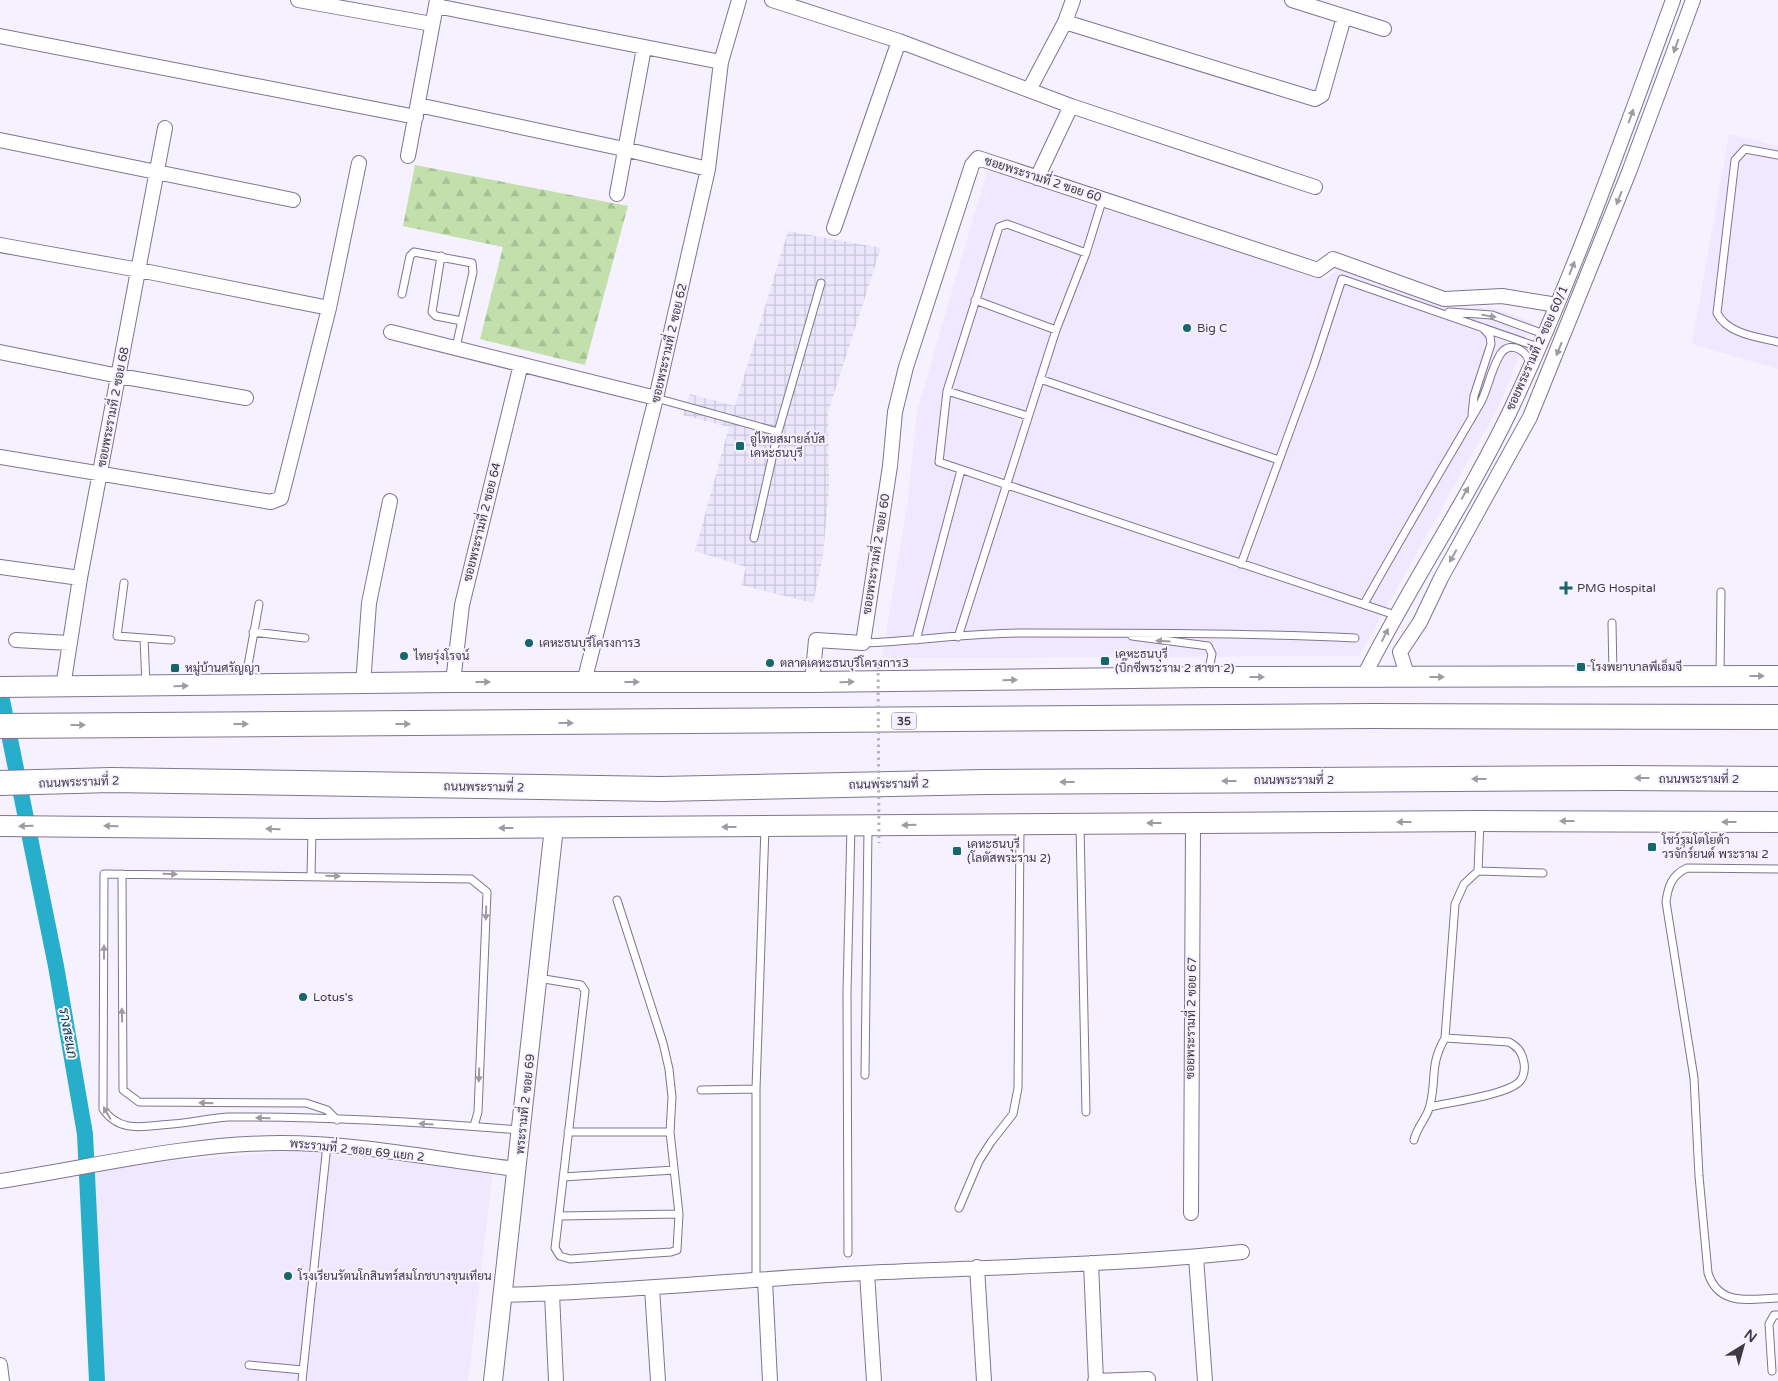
<svg xmlns="http://www.w3.org/2000/svg" width="1778" height="1381" font-family="'Varela Round',Sarabun,sans-serif">
<style>
.built{fill:#f0e8ff}
.industrial{fill:url(#industrial-grid)}
.forest{fill:url(#forest-firs)}
.lines{fill:none;stroke-linecap:round;stroke-linejoin:round}
.canal{stroke:#27aeca;stroke-width:16}
.service-casing{stroke:#7f7590;stroke-width:9}
.minor-casing{stroke:#7f7590;stroke-width:16}
.tertiary-casing{stroke:#7f7590;stroke-width:20}
.secondary-casing{stroke:#7f7590;stroke-width:22}
.trunk-casing{stroke:#7f7590;stroke-width:26}
.path{stroke:#b5b1bd;stroke-width:3;stroke-dasharray:2.5 4;stroke-linecap:butt}
.service{stroke:#fff;stroke-width:7}
.minor{stroke:#fff;stroke-width:14}
.tertiary{stroke:#fff;stroke-width:18}
.secondary{stroke:#fff;stroke-width:20}
.trunk{stroke:#fff;stroke-width:24}
.path-bridge{stroke:#b5b1bd;stroke-width:3;stroke-dasharray:2.5 4;stroke-linecap:butt}
.oneway{fill:#9e9ca2}
.poi-dot{fill:#176669;stroke:#f6f1fe;stroke-width:2}
.labels{text-anchor:middle;dominant-baseline:central;stroke-width:4;stroke-linejoin:round;paint-order:stroke}
.shield{fill:#f6f1fe;stroke:#74707c;stroke-width:1}
.shield-label{font-size:11px;font-weight:bold;fill:#3d3945}
.street-label{font-size:12px;fill:#3d3945;stroke:#f6f1fe}
.poi-label{font-size:12px;fill:#3d3945;stroke:#f6f1fe;text-anchor:start}
.water-label{font-size:14px;font-style:italic;fill:#003945;stroke:#f6f1fe}
</style>
<defs>
<pattern id="industrial-grid" width="8" height="8" patternUnits="userSpaceOnUse" patternTransform="scale(1.25)"><rect width="8" height="8" fill="#ebe6fc"/><path d="M0 4h8M4 0v8" fill="none" stroke="#cac6d9"/></pattern>
<pattern id="forest-firs" width="22" height="20" patternUnits="userSpaceOnUse" patternTransform="scale(1.25)"><rect width="22" height="20" fill="#c3dfac"/><path d="M5 1l3.5 6h-7zM16 11l3.5 6h-7z" fill="#a8c095"/></pattern>
</defs>
<rect width="100%" height="100%" fill="#f6f1fe"/>
<path class="built" d="M1729 134 1778 146V369L1692 344Z
M988 168 1086 203 1325 279 1338 269 1447 306 1493 308 1533 322 1499 406 1359 656 882 658 908 500 917 411Z
M292 1151 493 1170 468 1381H106L86 1168Z"/>
<path class="industrial" d="M788 231 881 248 828 412 829 489 823 556 813 603 741 585 746 567 695 551 729 427 683 415 690 394 735 406Z"/>
<path class="forest" d="M415 165 628 206 585 365 480 339 503 247 403 226Z"/>
<g class="lines">
<path class="canal" d="M0 690 56 966 85 1134 97 1381"/>
<g class="service-casing">
<path id="service" d="M1778 155 1745 149 1735 160 1717 313C1727 334 1758 337 1778 342
M1086 253 1007 224 999 227 947 391 939 462 1395 615
M441 256 432 312 436 316 462 321
M402 294 410 256 414 252 472 263 473 272 456 347
M975 300 1056 330
M1449 312 1492 315 1544 334
M1040 379 1279 460
M947 391 1028 416
M656 398 778 432
M1472 414 1474 396 1491 344 1490 336 1483 328
M754 538 778 432 821 283
M1241 564 1314 365 1342 279 1538 347
M124 583 117 636 171 640
M1364 604C1402 536 1442 469 1481 402 1488 388 1493 363 1502 352 1512 341 1529 352 1529 364
M1612 623 1613 675
M253 632 305 638
M1132 636 1208 646 1212 654 1208 674
M958 637 1056 330 1086 253 1103 198
M144 638 146 685
M916 640 961 470
M863 643C917 641 971 633 1025 633 1135 633 1245 633 1355 638
M1720 674 1721 592
M245 682 259 604
M1080 826 1086 1112
M1778 869 1687 868C1672 875 1668 886 1666 902L1694 1078 1699 1176 1708 1273C1719 1307 1749 1299 1778 1298
M1478 871 1543 873
M122 874 123 1090 139 1102 306 1103 327 1110 337 1120
M311 875 312 831
M538 978 581 985 585 991 555 1248 560 1256 570 1259 671 1252 677 1250 679 1214 670 1132 672 1097 669 1069 663 1043 617 900
M865 1075 868 828
M701 1090 756 1089
M1430 1107C1450 1102 1508 1095 1520 1081 1524 1077 1525 1068 1524 1063 1522 1052 1518 1047 1509 1042L1445 1038
M474 1126 478 1112 487 892 471 879 104 874 103 1109C120 1134 145 1126 172 1124 190 1123 209 1118 228 1117 325 1116 423 1122 519 1130
M568 1132H670
M1414 1140C1417 1126 1428 1117 1430 1105 1437 1078 1429 1066 1445 1038L1455 904 1464 884 1478 871 1480 821
M563 1177 674 1170
M959 1208 979 1161 991 1142 1013 1114 1018 1088 1020 826
M559 1216 679 1214
M848 1253 847 992 851 826
M756 1280V1089L765 827
M249 1365 303 1370
M1772 1371 1769 1324 1774 1315H1778
M302 1381 327 1145"/>
</g>
<g class="minor-casing">
<path id="minor" d="M298 0 432 24
M772 0 899 41 1071 106 1315 187
M1292 0 1384 29
M436 6 721 62
M1065 22 1315 99 1322 95 1344 17
M0 36 416 117
M1029 90 1065 22 1073 0
M418 105 624 149 708 169
M0 140 293 200
M408 156 437 0
M1037 178 1071 106
M617 194 644 48
M834 228 899 41
M0 245 139 270 329 308
M391 332 656 398
M0 352 119 376 246 398
M0 457 271 502 281 498 329 308 359 163
M0 567 80 578
M16 640 69 643
M1363 678C1409 586 1468 500 1512 407 1574 275 1623 137 1673 0
M1408 678 1400 652 1420 622 1441 578 1530 417 1629 172 1693 0
M453 682 462 605 521 364
M584 682 656 398 708 169 721 62 739 0
M812 682 816 640 863 643 890 466 895 412 906 367 972 165 978 158 1318 270 1333 259 1444 299 1502 296 1557 305
M363 685 369 603 390 501
M63 687 80 578 165 128
M0 1181C91 1167 188 1143 281 1143 360 1143 439 1160 517 1169
M1191 1213 1193 823
M1196 1257 1205 1381
M1091 1263 1096 1381
M977 1267 984 1381
M867 1273 874 1381
M765 1280 770 1381
M652 1288 658 1381
M552 1294 556 1381
M503 1295C624 1292 744 1279 865 1273 991 1267 1117 1265 1242 1252
M0 1365 2 1381
M1095 1381 1148 1379"/>
</g>
<g class="tertiary-casing">
<path id="tertiary" d="M493 1381 554 827"/>
</g>
<g class="secondary-casing">
<path id="secondary" d="M0 687 453 682H812L1207 677 1778 676
M0 826 312 829 1480 821 1778 822"/>
</g>
<g class="trunk-casing">
<path id="trunk" d="M0 726 1371 716 1778 717
M0 783 111 780 661 789 985 782 1619 778 1778 779"/>
</g>
<path class="path" d="M867 662 878 660 888 662"/>
<use href="#service" class="service"/>
<use href="#minor" class="minor"/>
<use href="#tertiary" class="tertiary"/>
<use href="#secondary" class="secondary"/>
<use href="#trunk" class="trunk"/>
<path class="path-bridge" d="M878 660 879 843"/>
</g>
<defs><path id="oneway-solid" d="M-6-.8H1V-3.2L6.5 0L1 3.2V.8H-6Z" transform="scale(1.25)"/></defs>
<g class="oneway">
<use href="#oneway-solid" transform="translate(1676 46) rotate(110)"/>
<use href="#oneway-solid" transform="translate(1631 116) rotate(-70)"/>
<use href="#oneway-solid" transform="translate(1619 198) rotate(112)"/>
<use href="#oneway-solid" transform="translate(1572 268) rotate(-68)"/>
<use href="#oneway-solid" transform="translate(1489 316) rotate(9)"/>
<use href="#oneway-solid" transform="translate(1559 349) rotate(112)"/>
<use href="#oneway-solid" transform="translate(1465 493) rotate(-61)"/>
<use href="#oneway-solid" transform="translate(1453 556) rotate(119)"/>
<use href="#oneway-solid" transform="translate(1385 635) rotate(-63)"/>
<use href="#oneway-solid" transform="translate(1163 641) rotate(-176)"/>
<use href="#oneway-solid" transform="translate(1757 676)"/>
<use href="#oneway-solid" transform="translate(1257 677)"/>
<use href="#oneway-solid" transform="translate(1437 677)"/>
<use href="#oneway-solid" transform="translate(1010 680) rotate(-1)"/>
<use href="#oneway-solid" transform="translate(483 682)"/>
<use href="#oneway-solid" transform="translate(632 682)"/>
<use href="#oneway-solid" transform="translate(847 682) rotate(-1)"/>
<use href="#oneway-solid" transform="translate(181 686) rotate(-1)"/>
<use href="#oneway-solid" transform="translate(566 723)"/>
<use href="#oneway-solid" transform="translate(241 724)"/>
<use href="#oneway-solid" transform="translate(403 724)"/>
<use href="#oneway-solid" transform="translate(78 725)"/>
<use href="#oneway-solid" transform="translate(1642 778) rotate(-180)"/>
<use href="#oneway-solid" transform="translate(1479 779) rotate(180)"/>
<use href="#oneway-solid" transform="translate(1229 781) rotate(180)"/>
<use href="#oneway-solid" transform="translate(1067 782) rotate(180)"/>
<use href="#oneway-solid" transform="translate(1567 821) rotate(-180)"/>
<use href="#oneway-solid" transform="translate(1404 822) rotate(180)"/>
<use href="#oneway-solid" transform="translate(1729 822) rotate(-180)"/>
<use href="#oneway-solid" transform="translate(1154 823) rotate(180)"/>
<use href="#oneway-solid" transform="translate(909 825) rotate(179)"/>
<use href="#oneway-solid" transform="translate(26 826) rotate(179)"/>
<use href="#oneway-solid" transform="translate(111 826) rotate(-179)"/>
<use href="#oneway-solid" transform="translate(729 827) rotate(180)"/>
<use href="#oneway-solid" transform="translate(506 828) rotate(180)"/>
<use href="#oneway-solid" transform="translate(273 829) rotate(-179)"/>
<use href="#oneway-solid" transform="translate(170 874) rotate(1)"/>
<use href="#oneway-solid" transform="translate(333 876) rotate(1)"/>
<use href="#oneway-solid" transform="translate(486 913) rotate(92)"/>
<use href="#oneway-solid" transform="translate(104 952) rotate(-90)"/>
<use href="#oneway-solid" transform="translate(122 1015) rotate(-91)"/>
<use href="#oneway-solid" transform="translate(479 1075) rotate(92)"/>
<use href="#oneway-solid" transform="translate(206 1103) rotate(-179)"/>
<use href="#oneway-solid" transform="translate(107 1113) rotate(-120)"/>
<use href="#oneway-solid" transform="translate(263 1118) rotate(-179)"/>
<use href="#oneway-solid" transform="translate(426 1124) rotate(-177)"/>
</g>
<g class="poi-dot">
<circle cx="1187" cy="328" r="5"/>
<rect x="735" y="441" width="10" height="10" rx="2.5"/>
<path d="M1563.5 580.5h5v5h5v5h-5v5h-5v-5h-5v-5h5z"/>
<circle cx="529" cy="643" r="5"/>
<circle cx="404" cy="656" r="5"/>
<rect x="1100" y="656" width="10" height="10" rx="2.5"/>
<circle cx="770" cy="663" r="5"/>
<rect x="1576" y="662" width="10" height="10" rx="2.5"/>
<rect x="170" y="663" width="10" height="10" rx="2.5"/>
<rect x="1647" y="842" width="10" height="10" rx="2.5"/>
<rect x="952" y="846" width="10" height="10" rx="2.5"/>
<circle cx="303" cy="997" r="5"/>
<circle cx="288" cy="1276" r="5"/>
</g>
<g class="labels">
<rect class="shield" x="891.5" y="712.5" width="25" height="17" rx="4"/>
<g class="shield-label">
<text x="904" y="721">35</text>
</g>
<g class="street-label">
<text transform="translate(1043 179) rotate(18)">ซอยพระรามที่ 2 ซอย 60</text>
<text transform="translate(669 343) rotate(-77)">ซอยพระรามที่ 2 ซอย 62</text>
<text transform="translate(1537 348) rotate(-66)">ซอยพระรามที่ 2 ซอย 60/1</text>
<text transform="translate(113 407) rotate(-79)">ซอยพระรามที่ 2 ซอย 68</text>
<text transform="translate(482 522) rotate(-76)">ซอยพระรามที่ 2 ซอย 64</text>
<text transform="translate(876 554) rotate(-81)">ซอยพระรามที่ 2 ซอย 60</text>
<text x="1699" y="779">ถนนพระรามที่ 2</text>
<text x="1294" y="780">ถนนพระรามที่ 2</text>
<text transform="translate(79 782) rotate(-2)">ถนนพระรามที่ 2</text>
<text transform="translate(889 784) rotate(-1)">ถนนพระรามที่ 2</text>
<text transform="translate(484 787) rotate(1)">ถนนพระรามที่ 2</text>
<text transform="translate(1191 1018) rotate(-89)">ซอยพระรามที่ 2 ซอย 67</text>
<text transform="translate(525 1104) rotate(-84)">พระรามที่ 2 ซอย 69</text>
<text transform="translate(357 1150) rotate(6)">พระรามที่ 2 ซอย 69 แยก 2</text>
</g>
<g class="poi-label">
<text x="1197" y="328">Big C</text>
<text x="750" y="439">อู่ไทยสมายล์บัส<tspan x="750" dy="14">เคหะธนบุรี</tspan></text>
<text x="1577" y="588">PMG Hospital</text>
<text x="539" y="643">เคหะธนบุรีโครงการ3</text>
<text x="1115" y="654">เคหะธนบุรี<tspan x="1115" dy="14">(บิ๊กซีพระราม 2 สาขา 2)</tspan></text>
<text x="414" y="656">ไทยรุ่งโรจน์</text>
<text x="780" y="663">ตลาดเคหะธนบุรีโครงการ3</text>
<text x="1591" y="667">โรงพยาบาลพีเอ็มจี</text>
<text x="185" y="668">หมู่บ้านศรัญญา</text>
<text x="1662" y="840">โชว์รูมโตโยต้า<tspan x="1662" dy="14">วรจักร์ยนต์ พระราม 2</tspan></text>
<text x="967" y="844">เคหะธนบุรี<tspan x="967" dy="14">(โลตัสพระราม 2)</tspan></text>
<text x="313" y="997">Lotus's</text>
<text x="298" y="1276">โรงเรียนรัตนโกสินทร์สมโภชบางขุนเทียน</text>
</g>
<g class="water-label">
<text transform="translate(68 1033) rotate(80)">รางสะแก</text>
</g>
</g>
<g transform="translate(1743 1346) rotate(37)" stroke="#f6f1fe" stroke-width="4" paint-order="stroke">
<path d="M0-4L9 19L0 12L-9 19Z" fill="#3d3945"/>
<text y="-8" font-size="14" font-weight="bold" text-anchor="middle" fill="#3d3945">N</text>
</g>
</svg>
